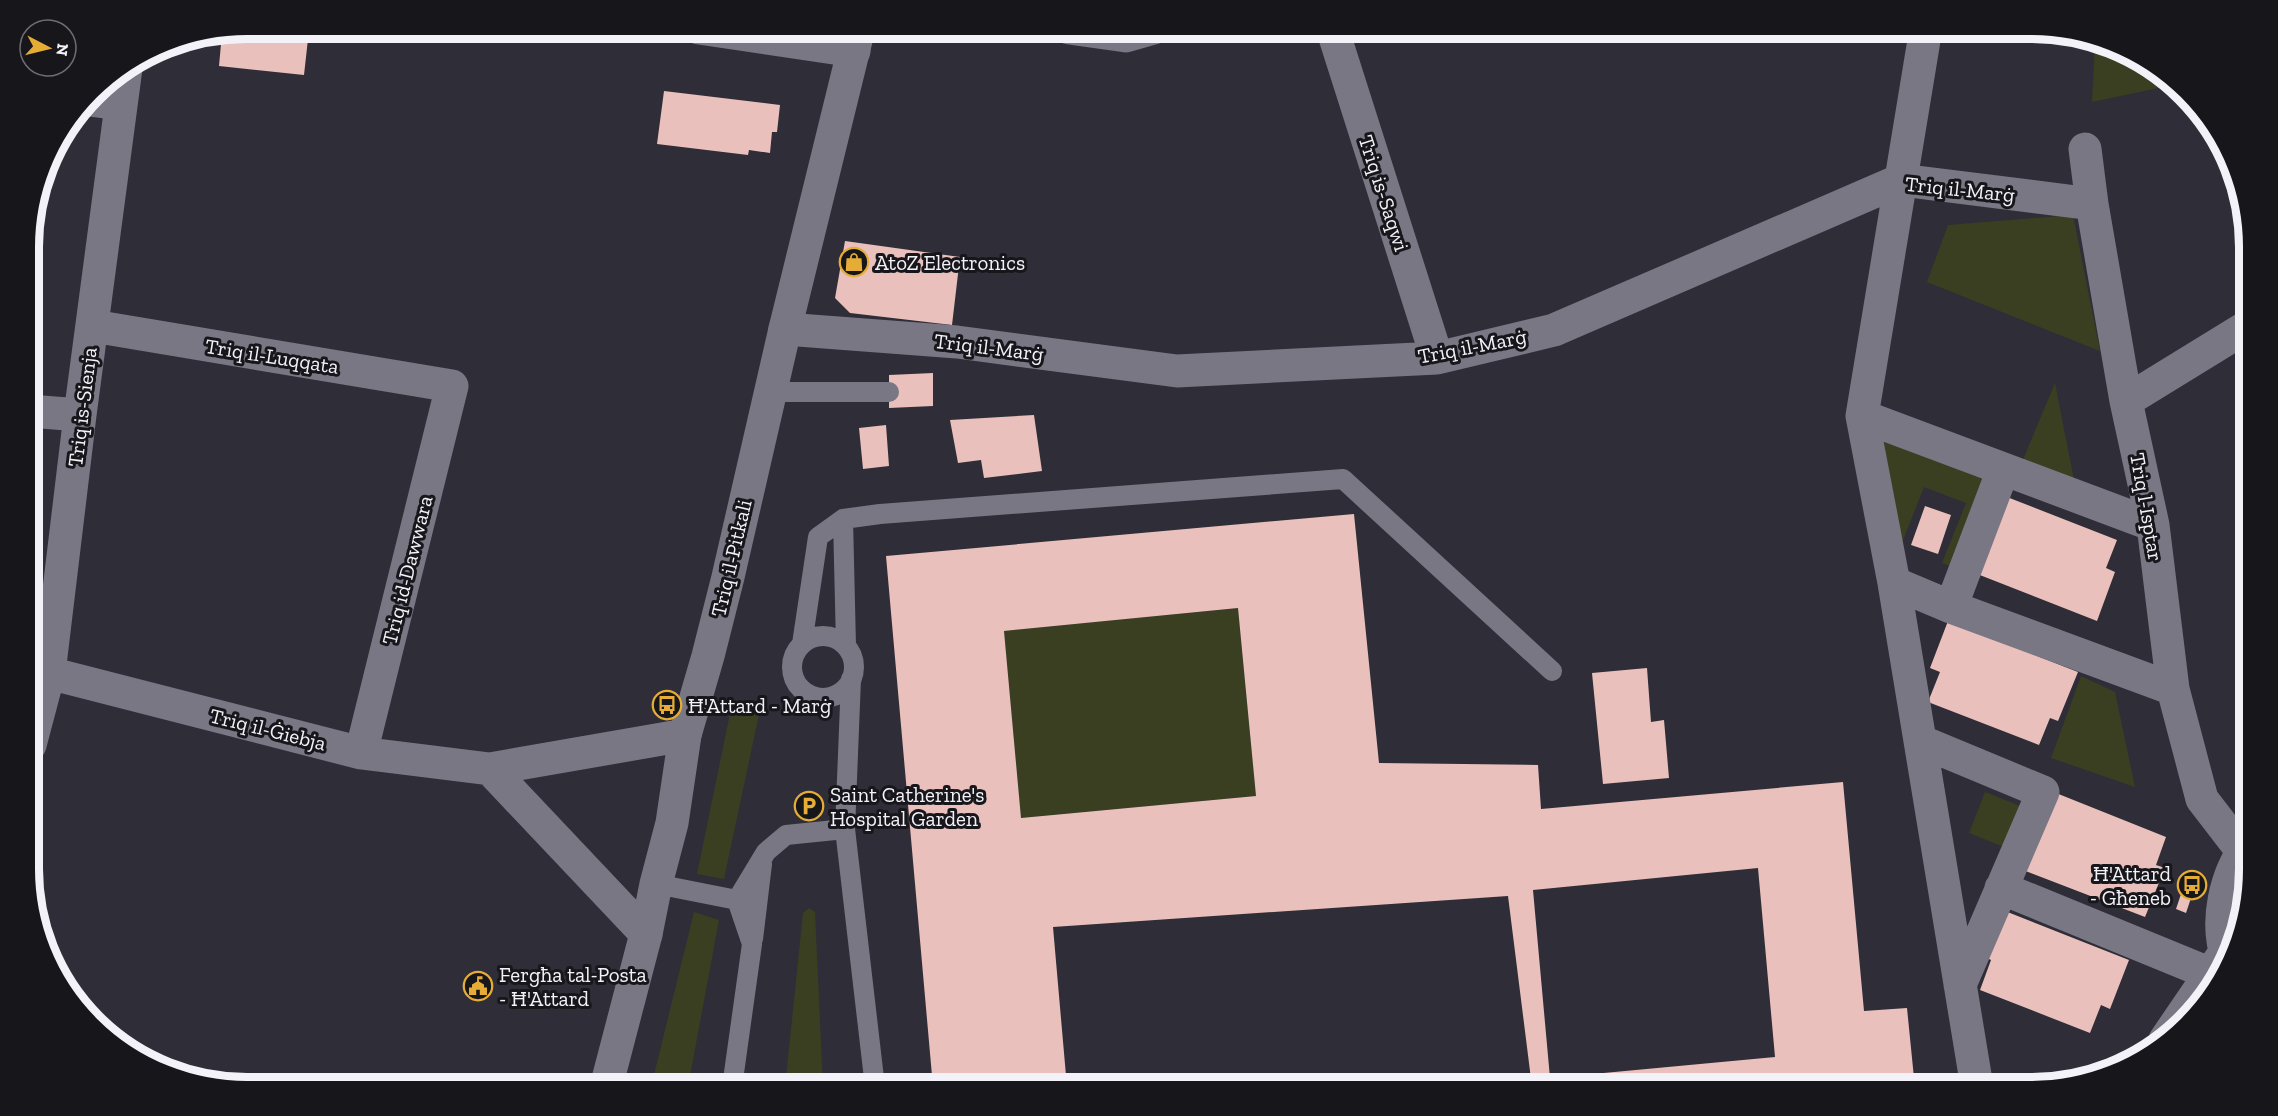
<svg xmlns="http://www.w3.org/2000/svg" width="2278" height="1116" font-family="'Zilla Slab',serif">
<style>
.green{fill:#3a3f21}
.building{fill:#e9c0bb;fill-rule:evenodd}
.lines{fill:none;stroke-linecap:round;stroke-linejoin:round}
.service{stroke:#797783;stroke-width:20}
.minor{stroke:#797783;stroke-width:33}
.tertiary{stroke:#797783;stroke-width:33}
.labels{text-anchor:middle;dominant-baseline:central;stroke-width:6;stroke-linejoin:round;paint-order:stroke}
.street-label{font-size:21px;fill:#f3f2f9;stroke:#17161b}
.poi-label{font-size:21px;fill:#f3f2f9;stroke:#17161b;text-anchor:start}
.rim{fill:none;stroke:#f3f2f9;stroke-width:8}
</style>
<rect width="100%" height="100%" fill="#2f2d37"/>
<path class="green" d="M2095 43 2128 51 2168 86 2092 102Z
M2073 215 2100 351 1927 282 1948 225Z
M2055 383 2074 480 2022 462Z
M1883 437 1987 479 1952 567 1942 563 1966 503 1924 487 1902 543Z
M1238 608 1256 796 1021 818 1004 631Z
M2081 676 2115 692 2135 787 2051 758Z
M733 699 761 705 724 879 697 874Z
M1985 792 2025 808 2009 849 1969 833Z
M809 908 815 912 823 1087H785L803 913Z
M694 912 719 920 688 1087H651Z"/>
<path class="building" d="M247 28 309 30 304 75 219 66 222 33Z
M664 91 780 105 777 132H772L770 153 749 150 748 155 657 144Z
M845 241 960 257 952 325 850 313 835 298Z
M933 373V406L889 408V375Z
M1034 415 1042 471 984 478 981 460 958 463 950 420Z
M886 425 889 466 863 469 859 428Z
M2007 497 2117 540 2106 568 2115 572 2097 621 1967 570Z
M1925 506 1951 515 1938 554 1911 545Z
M1354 514 1379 763 1538 765 1541 809 1843 782 1864 1011 1907 1008 1914 1078 1870 1080V1087H1532L1508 896 1053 927 1067 1087H933L886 556ZM1238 608 1256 796 1021 818 1004 631ZM1758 868 1775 1057 1550 1078 1533 890Z
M1948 621 2078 672 2058 721 2050 718 2039 745 1928 702 1940 672 1930 668Z
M1647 668 1651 722 1664 720 1669 778 1603 784 1592 673Z
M2056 793 2166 837 2156 865 2165 868 2145 917 2015 867Z
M2182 891 2192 895 2186 913 2176 909Z
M2000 909 2129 960 2110 1009 2101 1005 2090 1033 1980 990 1991 960 1981 955Z"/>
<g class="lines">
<path class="service" d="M770 392H889
M843 519 846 646
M792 667a31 31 0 1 1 62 0a31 31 0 1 1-62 0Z
M802 644 818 537 843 519 880 514 1343 479 1552 671
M845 829 851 679
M656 884 737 900
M753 939 762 864
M732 1087 752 944 737 900 766 852 786 835 845 829 875 1087"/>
<path class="minor" d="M699 28 854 51
M1069 28 1126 36 1154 28
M1332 28 1437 358
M1926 28 1862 416 1894 583 1977 1087
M89 100 121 104
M2085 149 2092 204 2126 401 2153 525 2173 689 2202 799 2242 851
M93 326 452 386 361 753
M785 329 957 342 1177 371 1437 358 1554 330 1901 180 2092 204
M2126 401 2248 326
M29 411 80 415
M1862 416 2153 525
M1894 583 1951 607 2173 689
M1951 607 2003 470
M49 673 361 753 490 769 685 735
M1920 741 2043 792 1960 985
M30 745 49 673 80 415 126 68
M490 769 646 934
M2001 888 2211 974"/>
<path class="tertiary" d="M2228 960C2214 923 2225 873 2249 843
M2165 1040 2225 952
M606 1087 646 934 656 884 672 823 685 735 708 656 728 577 785 329 859 28"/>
</g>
<defs>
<g id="shop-ring" transform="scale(1.5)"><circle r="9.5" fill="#17161b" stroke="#e6ad36" stroke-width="1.5"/><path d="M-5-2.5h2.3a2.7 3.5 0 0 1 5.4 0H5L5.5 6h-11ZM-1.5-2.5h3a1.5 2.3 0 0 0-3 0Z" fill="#e6ad36"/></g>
<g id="bus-ring" transform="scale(1.5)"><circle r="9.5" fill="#17161b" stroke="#e6ad36" stroke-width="1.5"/><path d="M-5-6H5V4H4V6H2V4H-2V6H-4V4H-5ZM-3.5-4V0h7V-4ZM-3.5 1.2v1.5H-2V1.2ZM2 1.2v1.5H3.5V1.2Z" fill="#e6ad36"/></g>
<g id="parking-ring" transform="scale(1.5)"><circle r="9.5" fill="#17161b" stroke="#e6ad36" stroke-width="1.5"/><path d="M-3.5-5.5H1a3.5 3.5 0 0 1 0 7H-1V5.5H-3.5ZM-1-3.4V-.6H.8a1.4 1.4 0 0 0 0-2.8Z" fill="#e6ad36"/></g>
<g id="civic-ring" transform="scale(1.5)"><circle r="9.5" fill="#17161b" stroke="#e6ad36" stroke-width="1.5"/><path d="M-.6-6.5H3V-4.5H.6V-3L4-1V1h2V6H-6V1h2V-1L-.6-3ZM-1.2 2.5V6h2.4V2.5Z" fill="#e6ad36"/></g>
</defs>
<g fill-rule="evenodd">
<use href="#shop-ring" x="854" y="262"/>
<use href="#bus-ring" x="667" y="705"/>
<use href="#parking-ring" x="809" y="806"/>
<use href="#bus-ring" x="2192" y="885"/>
<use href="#civic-ring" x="478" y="986"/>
</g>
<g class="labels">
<g class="street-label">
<text transform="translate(1960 189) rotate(6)">Triq il-Marġ</text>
<text transform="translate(1384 193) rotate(72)">Triq is-Saqwi</text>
<text transform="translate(1472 346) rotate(-11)">Triq il-Marġ</text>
<text transform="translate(989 347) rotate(7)">Triq il-Marġ</text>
<text transform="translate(272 356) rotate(9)">Triq il-Luqqata</text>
<text transform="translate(82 407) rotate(-83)">Triq is-Sienja</text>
<text transform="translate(2147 507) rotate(80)">Triq l-Isptar</text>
<text transform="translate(731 558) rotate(-77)">Triq il-Pitkali</text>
<text transform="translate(407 570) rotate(-76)">Triq id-Dawwara</text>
<text transform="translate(268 729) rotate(14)">Triq il-Ġiebja</text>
</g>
<g class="poi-label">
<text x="875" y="262">AtoZ Electronics</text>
<text x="688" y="705">Ħ'Attard - Marġ</text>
<text x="830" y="794">Saint Catherine's<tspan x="830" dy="24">Hospital Garden</tspan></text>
<text x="2171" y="873" text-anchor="end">Ħ'Attard<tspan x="2171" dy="24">- Għeneb</tspan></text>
<text x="499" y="974">Fergħa tal-Posta<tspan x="499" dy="24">- Ħ'Attard</tspan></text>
</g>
</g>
<path d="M0 0H2278V1116H0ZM247 39H2031A208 208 0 0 1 2239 247V869A208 208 0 0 1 2031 1077H247A208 208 0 0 1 39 869V247A208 208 0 0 1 247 39Z" fill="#17161b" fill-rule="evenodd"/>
<path class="rim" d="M247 39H2031A208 208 0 0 1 2239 247V869A208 208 0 0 1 2031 1077H247A208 208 0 0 1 39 869V247A208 208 0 0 1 247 39Z"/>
<g transform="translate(48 48) rotate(97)"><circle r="28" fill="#17161b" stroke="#6f6e74" stroke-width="1.5"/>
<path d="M0-4.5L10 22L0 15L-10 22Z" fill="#e6ad36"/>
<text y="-9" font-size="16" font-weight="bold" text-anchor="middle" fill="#f3f2f9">N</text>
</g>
</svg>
